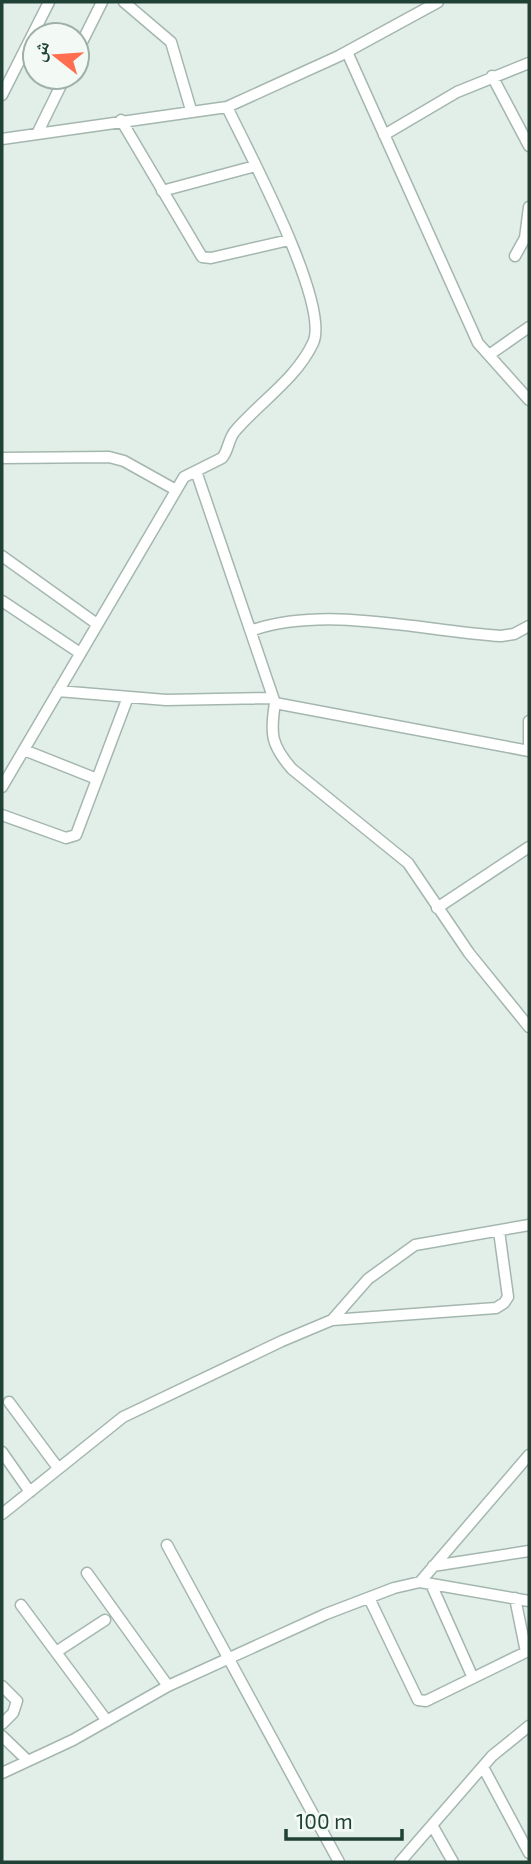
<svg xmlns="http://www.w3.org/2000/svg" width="531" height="1864" font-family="'Exo 2','Noto Naskh Arabic',sans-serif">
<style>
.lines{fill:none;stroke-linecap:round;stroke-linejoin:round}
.street-casing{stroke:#a4b7af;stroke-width:13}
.street{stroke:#fff;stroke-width:10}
</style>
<rect width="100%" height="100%" fill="#e2eee8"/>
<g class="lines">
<g class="street-casing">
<path id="street" d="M124 2 171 42 191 110
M77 52 102 2
M347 52 478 343 529 400
M492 76 529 146
M2 95 49 2
M121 120 202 257 211 258 289 240
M37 134 65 77
M384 135 457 92 529 63
M2 139 227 107 339 56 438 2
M162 191 255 166
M515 256 525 238 529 207
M489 355 529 327
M2 458 109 457 124 461 176 490
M196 471 275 703 529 751
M2 556 97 624
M2 601 80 653
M253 630C327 605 423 631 501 636L514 634 529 626
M58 691 166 700 273 698
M275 703C270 734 271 745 292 769L408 863 469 953 529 1027
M529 721V745
M24 750 97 779
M2 787 184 477 222 458C229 450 228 438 236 430 261 401 296 379 313 343 331 305 247 149 227 107
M2 815 66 838 76 835 128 697
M437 908 529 847
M332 1320 368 1279 415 1245 529 1225
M9 1402 58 1468
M2 1452 30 1492
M2 1514 123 1417 282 1341 332 1320 496 1308 504 1303 508 1297 499 1231
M167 1545 339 1862
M433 1566 529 1551
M87 1573 168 1686
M420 1582 529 1455
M369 1598 418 1700 426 1701 473 1678 431 1584
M21 1605 107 1721
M56 1652 105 1620
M473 1678 526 1652 515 1598
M2 1686 17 1701 13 1713 2 1724
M2 1736 27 1760
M483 1767 529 1853
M2 1773 73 1740 168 1686 326 1614 394 1588 420 1582 529 1601
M432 1825 453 1862
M400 1862 492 1756 529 1726"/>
</g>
<use href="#street" class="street"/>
</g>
<rect width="531" height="1864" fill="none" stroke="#204136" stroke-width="7"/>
<g transform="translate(56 56) rotate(287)"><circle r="33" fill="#f3faf6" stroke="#9fb0a9" stroke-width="2"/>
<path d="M0-5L12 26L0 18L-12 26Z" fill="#ff6e4f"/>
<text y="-10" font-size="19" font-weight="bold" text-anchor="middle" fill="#204136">ش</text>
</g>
<path d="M286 1829v10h116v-10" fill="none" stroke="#204136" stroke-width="3.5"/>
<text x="296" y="1829" font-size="21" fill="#204136" stroke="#f3faf6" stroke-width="5" paint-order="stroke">100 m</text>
</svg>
